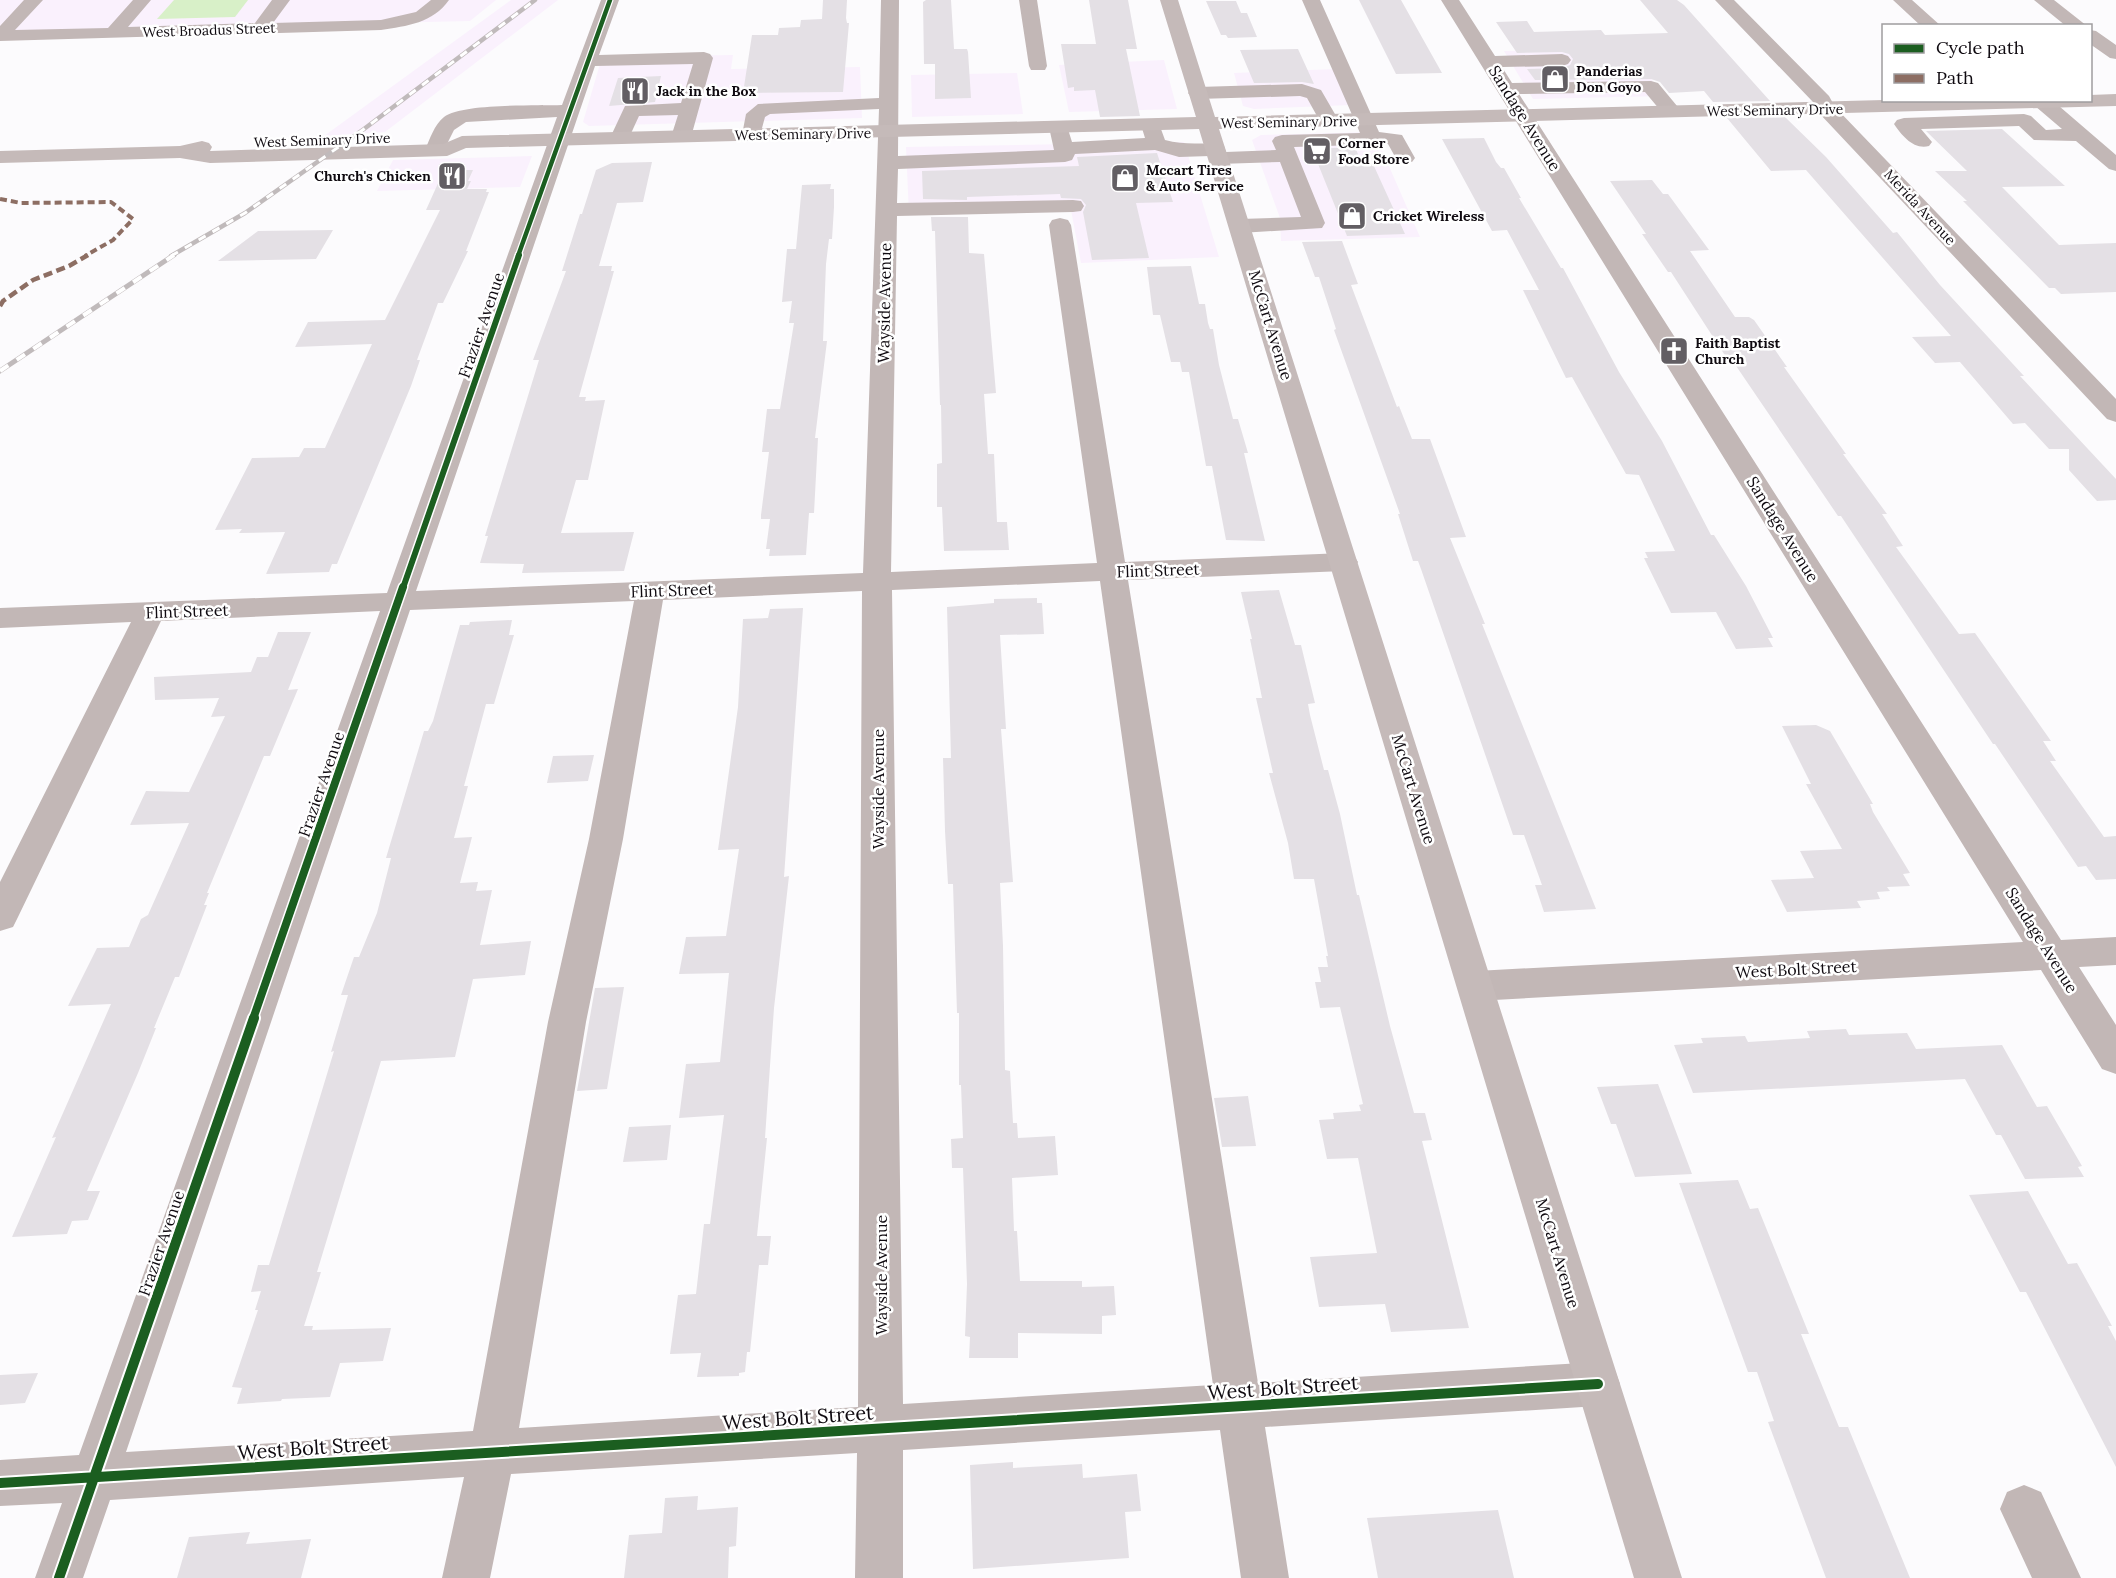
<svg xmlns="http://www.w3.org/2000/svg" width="2116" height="1578" font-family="Lora,serif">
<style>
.built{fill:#faf1fd}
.green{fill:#d8f0c8}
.building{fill:#e4e0e5}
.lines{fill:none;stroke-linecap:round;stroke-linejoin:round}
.minor{fill:#c2b7b6;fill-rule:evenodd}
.major{fill:#c5bab9;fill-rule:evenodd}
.rail-far1-casing{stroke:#c0babb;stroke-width:4.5}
.rail-casing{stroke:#c0babb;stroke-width:5}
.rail-far1{stroke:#fff;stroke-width:3;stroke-dasharray:8;stroke-linecap:butt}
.rail{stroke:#fff;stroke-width:4;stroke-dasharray:10;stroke-linecap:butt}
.quiet-far1{stroke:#8d6e63;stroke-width:4;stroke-dasharray:7 4;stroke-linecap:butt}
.quiet{stroke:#8d6e63;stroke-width:4.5;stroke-dasharray:9 4.5;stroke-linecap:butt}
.cycleway-far3-casing{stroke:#fff;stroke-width:7}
.cycleway-far2-casing{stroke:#fff;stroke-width:9}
.cycleway-far1-casing{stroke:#fff;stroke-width:11}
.cycleway-casing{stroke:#fff;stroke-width:14}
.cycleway-far3{stroke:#1b5e20;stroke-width:4.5}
.cycleway-far2{stroke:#1b5e20;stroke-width:6}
.cycleway-far1{stroke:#1b5e20;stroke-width:8}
.cycleway{stroke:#1b5e20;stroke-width:10}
.labels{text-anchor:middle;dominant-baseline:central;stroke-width:5;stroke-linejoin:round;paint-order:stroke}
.far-street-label{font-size:14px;fill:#0f0a10;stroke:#fff}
.far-poi-label{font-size:14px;font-weight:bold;fill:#0f0a10;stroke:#fff;text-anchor:start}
.street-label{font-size:16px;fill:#0f0a10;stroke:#fff}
.near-street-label{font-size:20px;fill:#0f0a10;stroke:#fff}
</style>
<rect width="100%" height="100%" fill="#fcfbfd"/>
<path class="built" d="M0 0H496L470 21 0 32Z
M511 0H558L385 132 324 136Z
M1628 49 1664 96 1533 99 1504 51Z
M733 55 731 69 860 67 862 118 589 126 583 122 602 57Z
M1164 60 1177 109 1069 112 1059 65Z
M1336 69 1351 105 1254 109 1243 106 1234 73Z
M1017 73 1023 114 912 117 911 75Z
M1374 132 1420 237 1281 241 1280 218 1252 140 1261 135Z
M1184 142 1219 257 1081 263 1071 210 909 215 906 147Z
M532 156 520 187 377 191 393 160Z"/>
<path class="green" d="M174 0H248L235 17 157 19Z"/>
<path class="building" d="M823 0H847L846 18 847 23H849L843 92 743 93 752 35H778L779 28 800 27 801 20 822 19Z
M926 0H951L954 49H967L968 52 971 98 935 99V64H924L923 2Z
M1089 0H1128L1137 49H1126L1140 116 1100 117 1095 90 1074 91V87L1068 88 1061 44H1096Z
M1359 0H1401L1442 73 1396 74Z
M1640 0H1677L1684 5 1770 101 1713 102 1704 91 1669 93 1660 82 1651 79 1535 80 1527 69 1563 68 1570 65 1573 59 1569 54 1562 52 1517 53 1496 22 1527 21 1534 32 1601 30 1605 35 1668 33Z
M1206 1H1236L1241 13H1247L1257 37 1228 38 1226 35H1221Z
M1298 49 1314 84 1302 82 1254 83 1240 50Z
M661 76 655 102 609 106 618 78Z
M1785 117 1826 157 1893 233 1897 232 1940 285 2024 376H2020L2116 479V500L2097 501 2069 470V449H2049L2025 423 2013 424 1960 362 1935 363 1912 337 1951 336 1806 170 1771 171 1727 118Z
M2002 129 2065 186 2002 187 2059 245 2116 243V292L2061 294 2055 288H2049L1963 201H1967L1935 171H1967L1926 131Z
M1484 138 1496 162 1501 168H1504L1521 198H1519L1561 268H1563L1619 372 1662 441 1711 535H1714L1746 586 1773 638H1768L1773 647 1736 649 1716 612 1671 613 1644 558H1648L1645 552 1675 551 1639 475 1626 474 1572 377 1566 378 1523 290H1539L1507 230 1492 231 1442 139Z
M1355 147 1362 164H1373L1405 234 1347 236 1312 149Z
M1157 153 1173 202 1136 203 1149 258 1092 260 1083 212 1086 205 1081 199 1061 198 1060 194 967 197V200L923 199 922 171 1079 166 1077 157Z
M652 162 643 202 617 203 599 266H612L611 271H614L579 397H586L585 401 605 400 588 480H576L561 533 634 532 624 571 522 573 524 564 480 563 488 536H485L539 360H533L566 271H562L580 214H582L596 170 612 163Z
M444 170H473L468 181H471L467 189H487L486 192H489L466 251H468L443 303H438L417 360H420L411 386 337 564H332L329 572 266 574 285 532 239 533 242 529 215 530 252 458 299 457 304 448H325L372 344 295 347 308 322 385 320 440 210H426Z
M1652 180 1663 194H1668L1709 250 1690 251 1735 317H1749L1754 320 1787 367H1784L1846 454H1843L1887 514H1882L1903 546 1896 547 1959 634 1975 633 2051 741H2043L2056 761H2050L2104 837 2116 836V879L2096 880 2086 866 2078 867 1995 744H1993L1841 516H1838L1730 357H1726L1671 272H1668L1642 234H1646L1610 181Z
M831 184 830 189H834V207L832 239H829L826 264 823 341H827L815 438H818L814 513H809L806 555 769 556 770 549H766L770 519H761V515L769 452H762L767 409H780L794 323H789L792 301 782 302 787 249H796L802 185Z
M931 217H968L969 253 984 254 996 393 984 394 988 454H994L997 522H1007L1009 550 944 551 942 507H937V464L942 463 941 405H940L935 231H932Z
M333 230 316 259 218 261 258 231Z
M1342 241 1358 284 1351 285 1397 407 1399 406 1412 439H1430L1466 537 1450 538 1485 624H1482L1596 909 1544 912 1535 885H1542L1524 835H1513L1421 569 1418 561H1413L1398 514H1400L1334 330 1336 329 1319 277H1315L1302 242Z
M1191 266 1199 304H1205L1208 323 1210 329H1213L1219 365 1233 419H1238L1248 453H1244L1265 541 1226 540 1212 466H1206L1189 372H1182L1180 362H1171L1160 315H1153L1147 267Z
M1279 590 1295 645H1301L1315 703 1308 704 1310 715 1324 770H1328L1340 814 1357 895H1359L1390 1026 1414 1113H1425L1432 1140 1422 1141 1469 1328 1391 1332 1385 1304 1319 1307 1310 1257 1377 1253 1358 1158 1327 1159 1319 1120 1334 1119 1333 1113 1361 1111 1359 1105 1363 1104 1340 1007 1320 1008 1315 982H1321L1318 967H1328L1326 956H1328L1314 879H1294L1288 843 1269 773H1273L1256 698H1262L1250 639H1252L1241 592Z
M1037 598V603H1042L1044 634 1000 635 1006 729H1001L1013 882 1000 883 1003 946 1005 1070 1010 1071 1013 1123H1017L1018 1138 1055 1136 1058 1175 1012 1178 1014 1231H1017L1020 1281H1082V1287L1114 1286 1116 1315 1102 1316V1334L1018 1333V1358H969L970 1337 965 1336 967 1284 963 1168H952L951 1139 963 1138 961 1085H959V1013H957L953 884H948L945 831 943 758H951L947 607 994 603V599Z
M803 608 784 877 789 876 774 1008 765 1138H767L757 1236H771L768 1265H759L750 1352H747L745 1372 739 1373V1376L697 1377 701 1353 670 1354 678 1295 696 1294 704 1224H710L724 1115 679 1118 686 1064 720 1062 729 973 679 974 686 937 726 936 739 849 718 850 738 707 743 619 768 618 770 609Z
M512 620 509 635H514L494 704H486L464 786H468L454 838 472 837 460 883 478 882 476 891 492 890 480 945 531 941 525 975 473 979 455 1057 381 1061 317 1272H321L304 1326H313L312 1330 391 1328 383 1361 340 1363 330 1397 282 1399 281 1401 237 1404 242 1388 232 1387 258 1310H255L261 1291 251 1292 258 1265H269L334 1051 331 1052 348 995H341L354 957H359L377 913 391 858H386L424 731H428L433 721 460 625H469L470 622Z
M278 632H311L288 690 298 689 270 756H264L207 893H209L204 905H207L179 977H175L154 1028H156L138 1073 87 1191H100L88 1220 72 1221 67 1234 12 1237 56 1137 52 1138 111 1004 68 1006 97 948 129 947 141 919 148 915 189 823 130 825 146 791 189 792 225 716 211 717 219 698 155 700 154 677 251 672 257 657H268Z
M1816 725 1830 731 1873 804H1870L1873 812 1910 873 1903 874 1910 886 1887 887 1890 891 1877 892 1880 899 1857 901 1861 908 1787 912 1771 880 1814 878 1800 851 1842 849 1806 784H1811L1782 726Z
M594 755 588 781 547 783 553 756Z
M624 987 607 1089 577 1091 595 988Z
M1846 1029 1849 1035 1907 1033 1916 1049 2002 1045 2037 1107 2047 1106 2082 1166 2078 1167 2084 1177 2025 1179 2001 1135H1996L1965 1079 1693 1093 1674 1045 1703 1043 1701 1038 1745 1036 1748 1042 1810 1038 1807 1031Z
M1658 1084 1692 1174 1635 1177 1616 1124H1611L1597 1087Z
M1248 1096 1256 1146 1222 1147 1214 1098Z
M671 1125 667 1160 623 1162 629 1127Z
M1738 1180 1750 1209 1758 1208 1809 1334H1801L1839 1427H1848L1910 1578H1826L1768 1422 1774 1421 1757 1372H1748L1679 1183Z
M2028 1191 2068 1264 2077 1263 2112 1326H2108L2116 1341V1467L2026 1292H2020L1969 1195Z
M38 1373 25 1403 0 1405V1375Z
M1013 1462V1468L1082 1464 1083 1478 1137 1474 1141 1511 1125 1512 1129 1558 973 1569 970 1465Z
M698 1496 697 1510 738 1507 736 1546 729 1547 728 1578H624L629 1535 662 1533 665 1498Z
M1498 1510 1514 1578H1378L1367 1518Z
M250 1532 246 1544 311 1539 301 1578H177L189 1537Z"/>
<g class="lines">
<path class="minor" d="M24 0H43L15 30 108 28 133 0H151L128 27 255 23 272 0H290L273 23 381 20 416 12 431 0H449C433 23 407 26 381 30L0 41V26Z
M601 0H619L599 55 704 52 710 54 713 58 691 137 688 141H674L671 137 678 115 639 116 627 142H613L610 138 625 106 681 103 693 64 595 66 416 591 863 573 879 109 770 114 765 117 759 139H745L742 135 746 114 758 104 879 98 881 0H899L898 156 1054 150 1049 127 1052 123H1066L1072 142 1145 138 1141 125 1144 121H1158L1165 140C1185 146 1204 141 1224 146L1226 152 1276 150 1272 141 1275 137 1282 135 1360 133 1302 0H1320L1379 132 1402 135 1415 158 1412 162H1398L1388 144 1294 147 1325 223 1322 228 1240 233 1232 231 1229 226 1232 221 1240 219 1301 217 1280 162 1219 164 1212 162 1210 156 1179 157 1155 150 1075 154 1072 160 1065 162 898 169 897 203 1073 200 1081 201 1084 206 1081 211 1073 212 897 216 891 572 1097 563 1049 225 1052 220 1060 218 1068 220 1071 225 1125 562 1344 553 1354 556 1358 562 1354 568 1344 571 1128 580 1258 1383 1598 1362 1614 1368 1620 1384 1614 1400 1598 1406 1265 1427 1289 1578H1241L1220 1430 903 1450V1578H855L857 1453 511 1474 490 1578H442L464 1477 110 1500 83 1578H35L62 1503 0 1506V1460L79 1455 380 611 161 621 18 917 13 927 0 931V882L131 622 0 628V608L387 593 557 117 466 122 454 130 442 154H428L425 150C430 139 434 125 444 117 463 103 536 106 562 105ZM1100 581 1213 1385 903 1404 892 590ZM862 591 858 1407 519 1428 586 1022 623 839 663 600ZM634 601 589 839 548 1022 473 1431 126 1452 410 610Z
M1019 0H1037L1047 66 1045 70H1031L1029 66Z
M1441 0H1459L1495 56 1562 54 1568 56 1571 60 1568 64 1562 66 1502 67 1512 83 1651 81 1658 83 1682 112 1679 116H1665L1645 92 1519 94 2061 940 2116 937V965L2079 967 2116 1025V1074L2102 1069 2041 970 1476 1001 1463 997 1458 986 1463 975 1476 971 2023 942Z
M1715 0H1734L1829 96 1835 107 2116 399V422L2107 419 1819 113 1813 102Z
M1893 0H1912L1941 26H1921Z
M2034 0H2054L2087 26H2066Z
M2090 30 2096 31 2116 45V59L2110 58 2090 44Z
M1302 84 1321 90 1339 121 1336 125H1322L1307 98 1300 96 1198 99 1191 97 1188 93 1191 89 1198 87Z
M2033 100H2052L2116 155V171L2109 169 2076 141 2034 140 2019 126 1921 129 1932 142 1929 146C1914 150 1902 136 1894 124L1897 120 1904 118 2024 114 2031 116 2046 130 2062 129 2035 106Z
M2024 1485 2041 1492 2081 1578H2032L2000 1509 2007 1492Z"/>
<path class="major" d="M1160 0H1178L1215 117 1884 100H2090V95L2116 94V106L1219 129 1682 1578H1634L1199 129 466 148 447 156 210 163 180 158 0 163V151L180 146 202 141 209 143 212 147 210 151 443 144 462 136 1196 117Z"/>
<g class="rail-far1-casing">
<path id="rail-far1" d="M171 256 245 213 364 129 535 0"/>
</g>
<g class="rail-casing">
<path id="rail" d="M0 371 174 255"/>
</g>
<use href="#rail-far1" class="rail-far1"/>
<use href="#rail" class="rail"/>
<path class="quiet-far1" d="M0 199 21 203 111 202 133 219 113 240 85 256"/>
<path class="quiet" d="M0 306 3 301 33 280 69 266 88 255"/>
<g class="cycleway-far3-casing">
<path id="cycleway-far3" d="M518 256 610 0"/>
</g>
<g class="cycleway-far2-casing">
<path id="cycleway-far2" d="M403 588 519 255"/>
</g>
<g class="cycleway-far1-casing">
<path id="cycleway-far1" d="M253 1019 403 587"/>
</g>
<g class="cycleway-casing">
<path id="cycleway" d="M0 1483 1598 1384
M59 1578 254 1018"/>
</g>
<use href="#cycleway-far3" class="cycleway-far3"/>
<use href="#cycleway-far2" class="cycleway-far2"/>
<use href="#cycleway-far1" class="cycleway-far1"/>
<use href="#cycleway" class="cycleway"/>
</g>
<defs>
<g id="shop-square" transform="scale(1.5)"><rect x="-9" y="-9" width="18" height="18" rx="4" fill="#625e63" stroke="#fff"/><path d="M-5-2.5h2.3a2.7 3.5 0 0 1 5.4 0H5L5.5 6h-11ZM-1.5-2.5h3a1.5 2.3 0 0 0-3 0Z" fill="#fff"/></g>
<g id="restaurant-square" transform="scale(1.5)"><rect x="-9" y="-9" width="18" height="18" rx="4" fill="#625e63" stroke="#fff"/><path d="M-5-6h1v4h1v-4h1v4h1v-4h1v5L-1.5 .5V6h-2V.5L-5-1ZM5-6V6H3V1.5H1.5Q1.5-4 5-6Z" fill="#fff"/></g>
<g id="supermarket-square" transform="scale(1.5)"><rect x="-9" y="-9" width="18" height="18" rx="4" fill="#625e63" stroke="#fff"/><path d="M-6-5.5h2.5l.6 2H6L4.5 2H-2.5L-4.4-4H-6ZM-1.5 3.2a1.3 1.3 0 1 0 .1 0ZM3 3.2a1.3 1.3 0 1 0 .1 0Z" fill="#fff"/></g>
<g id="church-square" transform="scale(1.5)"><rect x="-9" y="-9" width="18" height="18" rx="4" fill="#625e63" stroke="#fff"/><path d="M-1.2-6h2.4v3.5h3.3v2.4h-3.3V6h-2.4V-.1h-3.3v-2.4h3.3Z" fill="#fff"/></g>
</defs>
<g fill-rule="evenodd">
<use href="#shop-square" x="1555" y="79"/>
<use href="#restaurant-square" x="635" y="91"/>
<use href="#supermarket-square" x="1317" y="151"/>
<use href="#restaurant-square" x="452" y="176"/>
<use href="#shop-square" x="1125" y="178"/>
<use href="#shop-square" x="1352" y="216"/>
<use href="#church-square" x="1674" y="351"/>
</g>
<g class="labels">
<g class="far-street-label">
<text transform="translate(209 30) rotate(-2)">West Broadus Street</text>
<text transform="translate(1775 110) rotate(-1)">West Seminary Drive</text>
<text transform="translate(1289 122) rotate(-1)">West Seminary Drive</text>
<text transform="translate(803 134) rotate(-1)">West Seminary Drive</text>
<text transform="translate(322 140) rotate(-2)">West Seminary Drive</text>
<text transform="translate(1920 207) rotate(47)">Merida Avenue</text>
</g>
<g class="far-poi-label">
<text x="1576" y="71">Panderias<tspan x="1576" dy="16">Don Goyo</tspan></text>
<text x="656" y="91">Jack in the Box</text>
<text x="1338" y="143">Corner<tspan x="1338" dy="16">Food Store</tspan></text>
<text x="1146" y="170">Mccart Tires<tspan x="1146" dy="16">&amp; Auto Service</tspan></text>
<text x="431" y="176" text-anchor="end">Church's Chicken</text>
<text x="1373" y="216">Cricket Wireless</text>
<text x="1695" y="343">Faith Baptist<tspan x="1695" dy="16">Church</tspan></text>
</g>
<g class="street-label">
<text transform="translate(1525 118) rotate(58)">Sandage Avenue</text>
<text transform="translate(884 303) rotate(-89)">Wayside Avenue</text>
<text transform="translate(481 325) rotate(-71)">Frazier Avenue</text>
<text transform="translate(1271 325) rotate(73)">McCart Avenue</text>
<text transform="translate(1783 529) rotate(58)">Sandage Avenue</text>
<text transform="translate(1158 570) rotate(-2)">Flint Street</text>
<text transform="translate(672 590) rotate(-2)">Flint Street</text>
<text transform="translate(187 611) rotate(-2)">Flint Street</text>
<text transform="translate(321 784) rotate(-71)">Frazier Avenue</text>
<text transform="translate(878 789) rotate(-90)">Wayside Avenue</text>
<text transform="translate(1414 789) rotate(73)">McCart Avenue</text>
<text transform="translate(2042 940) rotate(58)">Sandage Avenue</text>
<text transform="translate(1796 969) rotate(-3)">West Bolt Street</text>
<text transform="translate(161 1243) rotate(-71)">Frazier Avenue</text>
<text transform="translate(1558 1253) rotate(73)">McCart Avenue</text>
<text transform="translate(881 1275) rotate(-90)">Wayside Avenue</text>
</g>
<g class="near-street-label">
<text transform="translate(1283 1387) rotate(-4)">West Bolt Street</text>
<text transform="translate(798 1417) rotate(-4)">West Bolt Street</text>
<text transform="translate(313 1447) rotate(-4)">West Bolt Street</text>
</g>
</g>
<rect x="1882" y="24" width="210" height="78" fill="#ffffff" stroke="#9f9d9f" stroke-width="1.5"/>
<rect x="1894" y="44" width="30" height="9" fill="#1b5e20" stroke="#9f9d9f" stroke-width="1.5"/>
<text x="1936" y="54" font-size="18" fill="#0f0a10">Cycle path</text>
<rect x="1894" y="74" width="30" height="9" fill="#8d6e63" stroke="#9f9d9f" stroke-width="1.5"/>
<text x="1936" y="84" font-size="18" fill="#0f0a10">Path</text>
</svg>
